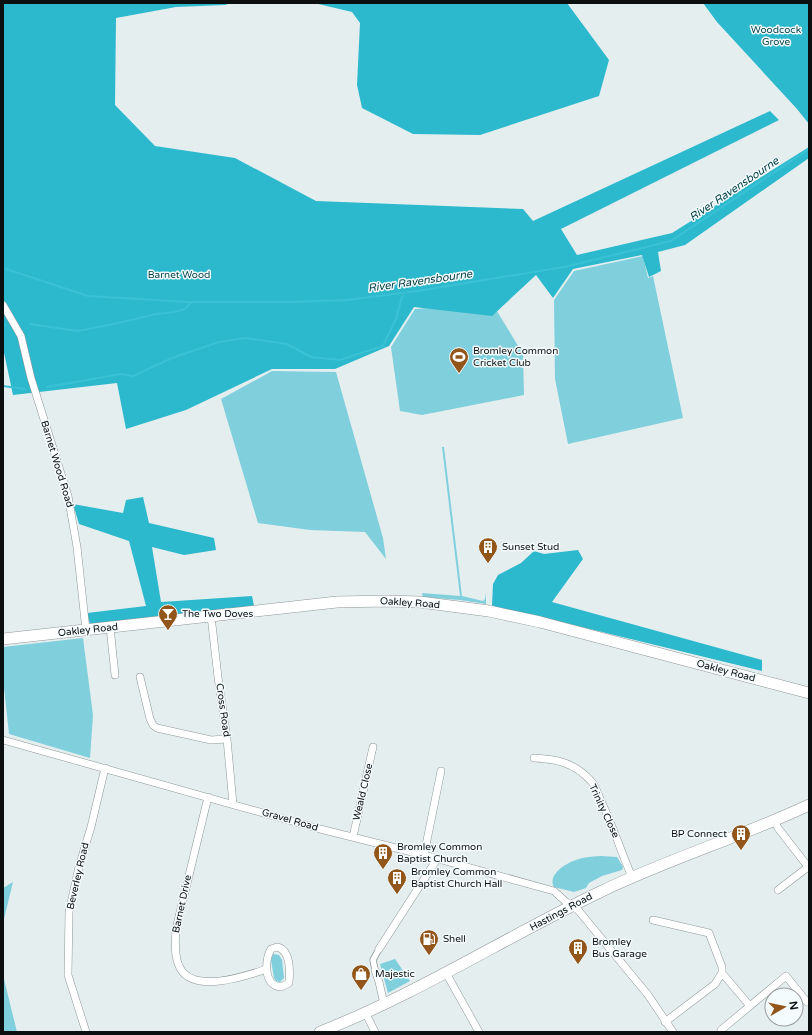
<svg xmlns="http://www.w3.org/2000/svg" width="812" height="1035" font-family="'Varela Round',sans-serif">
<style>
.green{fill:#7fcfdd}
.forest{fill:#2db9cd}
.lines{fill:none;stroke-linecap:round;stroke-linejoin:round}
.stream{stroke:#3ac1d5;stroke-width:2}
.pedestrian-casing{stroke:#8f9698;stroke-width:7}
.minor-casing{stroke:#8f9698;stroke-width:8}
.primary-casing{stroke:#8f9698;stroke-width:12}
.pedestrian{stroke:#fff;stroke-width:5.5}
.minor{stroke:#fff;stroke-width:7}
.primary{stroke:#fff;stroke-width:11}
.labels{text-anchor:middle;dominant-baseline:central;stroke-width:3;stroke-linejoin:round;paint-order:stroke}
.park-label{font-size:10px;fill:#003d45;stroke:#f3fbfd}
.poi-label{font-size:10px;fill:#0c0f0f;stroke:#f3fbfd;text-anchor:start}
.street-label{font-size:10px;fill:#0c0f0f;stroke:#f3fbfd}
.water-label{font-size:11px;font-style:italic;fill:#003e46;stroke:#f3fbfd}
</style>
<rect width="100%" height="100%" fill="#e5eeef"/>
<path class="green" d="M643 256 648 278 653 276 683 418 568 444 555 379 554 300 574 271Z
M492 303 523 354 524 395 422 415 400 411 391 347 415 309Z
M272 371 336 372 383 538 386 559 365 532 310 530 258 523 221 399Z
M442 447H444L462 596 483 601 485 599 486 593V604L460 600 423 597 422 593 460 596Z
M83 638 93 715 90 758 9 734 3 678V647Z
M602 856 617 857 623 867 622 870 602 876 589 883 586 888 574 892 554 887C547 875 566 863 576 860 584 857 593 856 602 856Z
M13 882 3 923V888Z
M273 954 279 955 282 960 284 978 280 982 276 981 274 978 271 960Z
M395 959 410 981 388 993 380 964Z
M3 975 17 1032H3Z"/>
<path class="forest" d="M3 3H231L225 5 176 7 116 18 115 105 155 146 235 158 316 201 523 209 533 221 770 111 779 120 561 229 577 255 672 233 809 147V158L685 245 658 252 661 271 649 277 642 255 573 269 553 298 536 275 492 316 414 307 389 346 335 369H272L186 410 126 429 117 383 13 395 3 348Z
M314 3H567L609 60 599 96 480 135 413 134 362 108 357 85 360 23 352 12Z
M703 3H809V124L797 109 717 22Z
M143 497 149 523 214 538 216 550 184 555 152 547 161 602 252 596 254 606 90 624 87 613 146 606 129 541 79 524 73 504 123 513 126 500Z
M578 550 583 559 552 602 762 660V671L520 612 494 607 492 605 493 584 498 575 521 563 534 551 544 554Z"/>
<g class="lines">
<path class="stream" d="M6 269 88 296 188 302H292L347 300 417 291 564 267 671 241 809 149
M30 324 78 331 114 324 156 314 175 312 185 309 191 302
M3 326 5 325
M3 386 25 389
M47 387 121 374 133 376 172 358 219 342 246 338 287 344 311 357 340 360 383 346 396 319 403 293"/>
<g class="pedestrian-casing">
<path id="pedestrian" d="M375 970 373 960 379 949"/>
</g>
<g class="minor-casing">
<path id="minor" d="M3 305 21 336 31 378 68 496 77 547 86 630
M211 616 218 677 227 739 233 804
M110 627 115 675
M140 677 150 719 153 725 157 728 211 740 227 739
M3 740 320 829 424 855 554 891 566 902 578 910 648 995 673 1032
M534 758C557 759 575 763 591 781 596 786 598 795 601 801 613 826 621 852 632 877
M208 797 176 929C175 941 174 957 180 968 194 994 246 976 267 969
M774 820 778 828 809 868
M353 837 373 747
M424 855 441 771
M778 890 808 867
M653 920 709 933 722 967V973L715 984 665 1022
M277 947C291 950 290 971 289 983L281 987C263 986 265 960 271 949Z
M379 949 437 859
M375 970 379 982 384 1004
M446 973 479 1032
M722 973 750 1006
M365 1012 375 1032
M721 1030 786 976 807 1002
M86 1032 68 975 69 912 79 867 91 827 105 768"/>
</g>
<g class="primary-casing">
<path id="primary" d="M3 639 337 602 388 601 420 602 489 611 540 622 809 693
M320 1032C417 994 506 937 600 892 668 859 741 837 809 805"/>
</g>
<use href="#pedestrian" class="pedestrian"/>
<use href="#minor" class="minor"/>
<use href="#primary" class="primary"/>
</g>
<defs>
<g id="stadium-pin" transform="scale(1)"><path d="M0 17L-7.5 6A9.5 9.5 0 1 1 7.5 6Z" fill="#93561a" stroke="#f3fbfd"/><path d="M0-5a6.5 5 0 1 0 0 10a6.5 5 0 1 0 0-10ZM-3.5-1.8h7v3.6h-7Z" fill="#fff"/></g>
<g id="building-pin" transform="scale(1)"><path d="M0 17L-7.5 6A9.5 9.5 0 1 1 7.5 6Z" fill="#93561a" stroke="#f3fbfd"/><path d="M-4-6H4V6H1V3H-1V6H-4ZM-2.5-4.3h1.7v1.8h-1.7ZM.8-4.3h1.7v1.8H.8ZM-2.5-1h1.7V.8h-1.7ZM.8-1h1.7V.8H.8Z" fill="#fff"/></g>
<g id="bar-pin" transform="scale(1)"><path d="M0 17L-7.5 6A9.5 9.5 0 1 1 7.5 6Z" fill="#93561a" stroke="#f3fbfd"/><path d="M-6-5H6L.8 .8V4.5H3.5V6h-7V4.5H-.8V.8Z" fill="#fff"/></g>
<g id="fuel-pin" transform="scale(1)"><path d="M0 17L-7.5 6A9.5 9.5 0 1 1 7.5 6Z" fill="#93561a" stroke="#f3fbfd"/><path d="M-5.5-6h7V0h2V4h1.3V-2.5L3-4.5l.8-.8L6-3V5H2.5V1h-1V6h-7ZM-4.2-4.7v3.2H.2V-4.7Z" fill="#fff"/></g>
<g id="shop-pin" transform="scale(1)"><path d="M0 17L-7.5 6A9.5 9.5 0 1 1 7.5 6Z" fill="#93561a" stroke="#f3fbfd"/><path d="M-5-2.5h2.3a2.7 3.5 0 0 1 5.4 0H5L5.5 6h-11ZM-1.5-2.5h3a1.5 2.3 0 0 0-3 0Z" fill="#fff"/></g>
</defs>
<g fill-rule="evenodd">
<use href="#stadium-pin" x="459" y="357"/>
<use href="#building-pin" x="488" y="547"/>
<use href="#bar-pin" x="168" y="614"/>
<use href="#building-pin" x="741" y="834"/>
<use href="#building-pin" x="383" y="853"/>
<use href="#building-pin" x="397" y="878"/>
<use href="#fuel-pin" x="429" y="939"/>
<use href="#building-pin" x="578" y="948"/>
<use href="#shop-pin" x="361" y="974"/>
</g>
<g class="labels">
<g class="park-label">
<text x="776" y="30">Woodcock<tspan x="776" dy="12">Grove</tspan></text>
<text x="179" y="275">Barnet Wood</text>
</g>
<g class="poi-label">
<text x="473" y="351">Bromley Common<tspan x="473" dy="12">Cricket Club</tspan></text>
<text x="502" y="547">Sunset Stud</text>
<text x="182" y="614">The Two Doves</text>
<text x="727" y="834" text-anchor="end">BP Connect</text>
<text x="397" y="847">Bromley Common<tspan x="397" dy="12">Baptist Church</tspan></text>
<text x="411" y="872">Bromley Common<tspan x="411" dy="12">Baptist Church Hall</tspan></text>
<text x="443" y="939">Shell</text>
<text x="592" y="942">Bromley<tspan x="592" dy="12">Bus Garage</tspan></text>
<text x="375" y="974">Majestic</text>
</g>
<g class="street-label">
<text transform="translate(57 464) rotate(73)">Barnet Wood Road</text>
<text transform="translate(410 603) rotate(4)">Oakley Road</text>
<text transform="translate(88 630) rotate(-6)">Oakley Road</text>
<text transform="translate(726 671) rotate(15)">Oakley Road</text>
<text transform="translate(223 710) rotate(82)">Cross Road</text>
<text transform="translate(363 792) rotate(-77)">Weald Close</text>
<text transform="translate(604 811) rotate(65)">Trinity Close</text>
<text transform="translate(290 820) rotate(16)">Gravel Road</text>
<text transform="translate(78 876) rotate(-77)">Beverley Road</text>
<text transform="translate(182 904) rotate(-78)">Barnet Drive</text>
<text transform="translate(561 912) rotate(-28)">Hastings Road</text>
</g>
<g class="water-label">
<text transform="translate(734 189) rotate(-34)">River Ravensbourne</text>
<text transform="translate(420 281) rotate(-8)">River Ravensbourne</text>
</g>
</g>
<rect width="812" height="1035" fill="none" stroke="#0c0f0f" stroke-width="8"/>
<g transform="translate(784 1007) rotate(81)"><circle r="19" fill="#f3fbfd" stroke="#979d9e"/>
<path d="M0-3L7 15L0 10L-7 15Z" fill="#93561a"/>
<text y="-6" font-size="11" font-weight="bold" text-anchor="middle" fill="#0c0f0f">N</text>
</g>
</svg>
